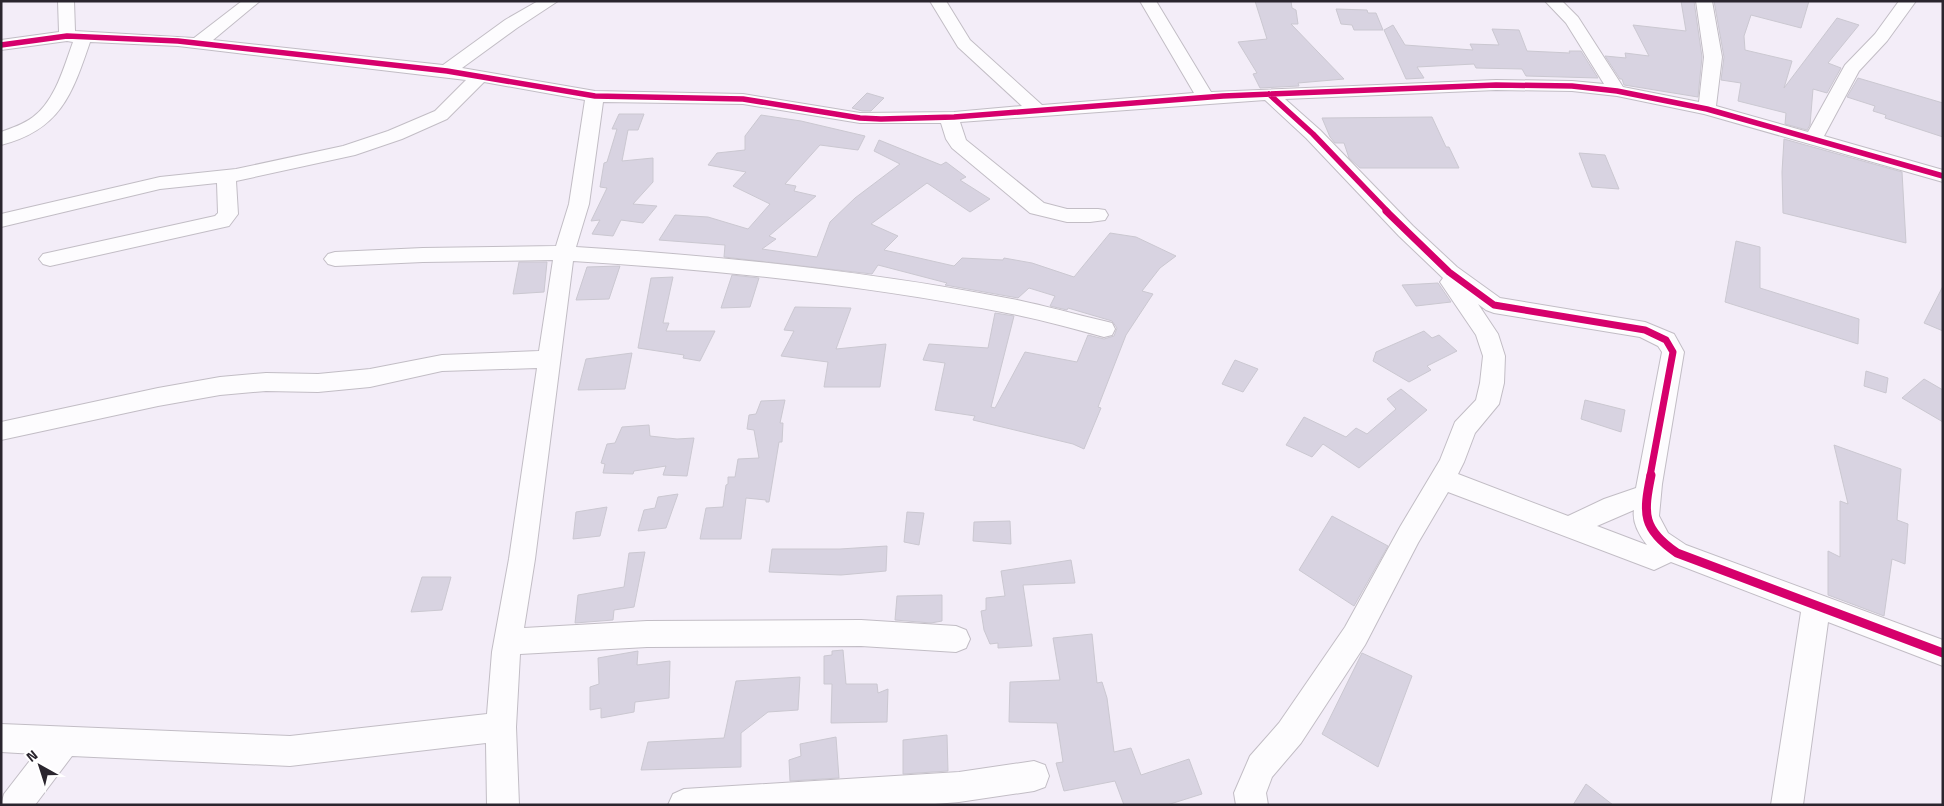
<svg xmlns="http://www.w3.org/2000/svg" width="1944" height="806" font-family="'Titillium Web',sans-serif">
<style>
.building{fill:#d8d3e1;stroke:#cbc8d1}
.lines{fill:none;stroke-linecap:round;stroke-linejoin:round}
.street-casing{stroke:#c2bdc5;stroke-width:2}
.street{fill:#fdfcfe;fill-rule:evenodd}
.cycleway-far2-casing{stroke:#fff;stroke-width:8}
.cycleway-far1-casing{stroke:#fff;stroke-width:10}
.cycleway-casing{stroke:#fff;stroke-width:12}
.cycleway-far2{stroke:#d6006c;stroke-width:5.5}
.cycleway-far1{stroke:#d6006c;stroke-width:7}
.cycleway{stroke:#d6006c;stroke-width:9}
</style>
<rect width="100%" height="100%" fill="#f3edf8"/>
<path class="building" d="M1255 1H1291L1292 8 1296 10 1298 24H1291L1344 79 1298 83 1299 86 1260 88 1253 74 1257 73 1238 42 1267 39Z
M1681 1H1694L1702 57 1698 97 1624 85 1622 79H1620L1605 56 1626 58 1625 53 1649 56 1633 25 1686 31Z
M1714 1H1809L1801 28 1751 15 1744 36 1745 50 1792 61 1784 88 1837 18 1859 25 1828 63 1841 68 1827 93 1813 89 1810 125 1807 130 1785 124 1786 113 1738 101 1741 83 1721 80 1724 57Z
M1336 9 1367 10 1368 13H1376L1383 30H1354L1352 25 1341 24Z
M1393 25 1405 45 1473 50 1470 44 1499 45 1492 29 1519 30 1527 51 1570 53 1569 51H1581L1598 78 1526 76 1522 69 1476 68 1474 64 1417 67 1424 78 1406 79 1384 30Z
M1858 78 1943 103V137L1885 118 1886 115 1873 111 1875 106 1847 97Z
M867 93 884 98 871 111H862L852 108Z
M619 114H644L638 130H628L622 161 653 158V182L633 204 657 206 643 223 621 220 613 236 592 234 600 220 591 221 607 188 600 187 604 163 607 162 617 129H612Z
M761 115 801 121 865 136 858 150 820 145 785 184 796 186 794 191 816 196 769 236 776 239 762 249 817 257 830 222 855 198 900 164 874 151 879 140 941 165 946 162 966 177 960 180 990 199 970 212 927 183 871 224 898 236 884 250 954 266 962 258 1003 260 1004 258 1032 263 1074 277 1110 233 1136 237 1176 256 1160 268 1142 291 1153 294 1126 335 1098 407 1101 408 1084 449 1073 444 973 420 975 416 935 410 945 363 923 360 929 344 988 348 995 313 1014 316 991 407 995 408 1025 352 1077 362 1088 335 1104 339 1114 336 1117 328 1112 321 1068 308 1067 310 1050 306 1055 296 1029 288 1018 298 945 285 947 283 878 265 872 274 724 257 725 245 659 240 675 215 708 217 748 229 770 204 733 186 746 172 708 165 717 153 745 150V136Z
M1432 117 1446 147H1449L1459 168H1360L1349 158 1344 143H1335L1330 137 1322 118Z
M1784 139 1902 172 1906 243 1783 213 1782 172Z
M1579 153 1605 155 1619 189 1592 187Z
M1736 241 1760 247V288L1859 319 1858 344 1725 302Z
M519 262H547L544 292 513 294Z
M620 266 609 299 576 300 587 267Z
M732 275 759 278 750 307 721 308Z
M673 277 663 323H669L666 331H715L700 361 683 358 684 355 638 348 651 278Z
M1438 283 1451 302 1416 306 1402 285Z
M1943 286V331L1924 323Z
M795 307 851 308 836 349 886 344 880 387H824L828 362 781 356 794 331 784 330Z
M1424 331 1432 338 1439 335 1457 351 1427 366 1431 370 1409 382 1373 361 1376 352Z
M632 353 625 389 578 390 586 359Z
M1235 360 1258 369 1243 392 1222 384Z
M1866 371 1888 378 1886 393 1864 386Z
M1924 379 1943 390V422L1902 398Z
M1401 389 1427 410 1359 468 1323 444 1312 457 1286 445 1304 417 1346 437 1356 428 1367 434 1396 409 1387 399Z
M785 400 780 423H783L782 442H779L769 502H766V500L746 498 741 539H700L706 508 723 507 726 485 728 484V477H735L738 459 759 458 754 430 747 429 749 415 756 414 761 401Z
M1585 400 1625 410 1621 432 1581 419Z
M649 425 650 436 677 439 694 438 687 476 663 475 666 466 634 471 633 474 603 473 605 464 601 463 607 444 615 443 622 427Z
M1834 445 1901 469 1897 520 1908 524 1905 564 1892 559 1884 616 1828 595V551L1840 557V501L1848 504Z
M678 494 666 528 638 531 644 510 655 508 658 497Z
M607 507 600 536 573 539 576 512Z
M907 512 924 513 919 545 904 542Z
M1332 516 1388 546 1354 606 1299 570Z
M1010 521 1011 544 973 541 974 522Z
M887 546 886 571 841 575 769 572 772 549H840Z
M645 552 634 607 614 610 613 620 575 623 578 595 624 587 629 553Z
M1071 560 1075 583 1023 585 1032 646 998 648V643L990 644 984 630 981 611 986 610V598L1005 596 1001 571Z
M422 577H451L442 610 411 612Z
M942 595V621L931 623 895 620 897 596Z
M1092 634 1097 683 1102 682 1107 698 1114 752 1131 748 1141 775 1189 759 1202 794 1167 805H1124L1115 781 1064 791 1056 763 1063 762 1057 723 1009 722 1010 682 1060 680 1053 638Z
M843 650 846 684H877L878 693 888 689 887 722 831 723 832 684H824V656L832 655V651Z
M638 651 637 665 670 661 669 698 635 702 634 712 601 718V708L590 710V687L599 684 598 658Z
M1362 653 1412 676 1378 767 1322 734Z
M800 677 798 710 768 712 741 733V767L641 770 648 742 724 738 736 681Z
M947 735 948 771 903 774V740Z
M836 737 839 778 790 781 789 760 801 756 800 744Z
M1586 784 1613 805H1573Z"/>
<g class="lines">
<g class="street-casing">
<path id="street" d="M58 1H74L75 31 194 38 242 1H260L213 40 443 65 505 20 538 1H558L517 28 462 68 595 91 743 94 860 113 954 112 1022 106 958 47 930 1H946L970 40 1042 105 1194 93 1140 1H1156L1211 92 1496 80 1572 81 1604 84 1566 23 1545 1H1562L1578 17 1623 87 1699 102 1704 57 1696 1H1712L1722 57 1716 106 1808 132 1845 65 1875 34 1899 1H1916L1887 41 1859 71 1824 136 1943 170V182L1704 114 1617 96 1572 91 1496 90 1285 99 1320 130 1413 226 1457 267 1500 298 1645 322 1674 334 1684 352 1662 484 1659 516 1668 533 1686 545 1943 640V666L1828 622 1803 805H1771L1801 612 1671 562 1654 570 1448 492 1418 543 1365 645 1301 743 1272 777 1266 793 1268 805H1236L1234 793 1250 756 1279 723 1345 627 1400 527 1440 460 1455 422 1476 400 1480 383 1483 356 1476 335 1440 282 1443 278 1399 236 1306 138 1265 100 960 122 966 140 1044 203 1067 209H1098L1105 210 1108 215 1105 220 1090 222H1067L1030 213 952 148 946 139 941 123H860L743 104 603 102 589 204 576 247C722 256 868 271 1012 299 1043 305 1073 314 1104 321L1112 323 1115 329 1112 335 1104 337C1074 329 1043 320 1012 314 868 285 721 270 573 261L535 559 524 628 647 621 861 620 956 626 966 630 970 639 966 648 956 652 861 646 647 647 520 654 516 727 519 805H487L486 743 290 766 72 756 35 805H1L4 794 35 754 1 752V724L290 736 487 714 492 652 509 559 537 368 442 371 370 387 318 392 266 391 220 395 158 406 1 440V422L158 388 220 377 266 373 318 374 370 369 442 355 539 351 553 260 423 262 335 266 328 264 324 259 328 254 335 252 423 248 556 246 569 204 585 100 484 82 447 119 402 139 355 155 236 181 238 214 229 226 50 266 43 264 39 259 43 254 215 216 218 213 217 183 160 189 1 227V214L160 177 236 169 343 146 388 131 435 111 466 80 178 46 90 42C72 95 60 130 1 145V132C12 128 24 124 33 117 55 101 64 67 73 42L67 41 1 50V40L59 32ZM1478 304 1486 310 1494 313 1640 337 1658 346 1662 352 1636 488 1604 499 1568 516 1458 474 1464 462 1475 433 1499 404 1504 383 1505 356 1498 334ZM1634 510C1632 522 1639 535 1647 545L1597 526Z
M1034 761 1045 765 1049 776 1045 787 1034 791 959 802 923 805H668L673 794 684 789 959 772Z"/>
</g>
<use href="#street" class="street"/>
<g class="cycleway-far2-casing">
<path id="cycleway-far2" d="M1 45 67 36 178 41 447 71 595 96 743 99 860 118 881 119 954 117 1223 96 1496 85 1572 86 1617 91 1707 109 1943 176
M1269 94 1313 134 1388 212"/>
</g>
<g class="cycleway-far1-casing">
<path id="cycleway-far1" d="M1386 211 1449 272 1494 305 1645 330 1666 340 1673 352 1650 476"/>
</g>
<g class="cycleway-casing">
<path id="cycleway" d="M1651 475C1643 514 1642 529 1677 553L1943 653"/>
</g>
<use href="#cycleway-far2" class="cycleway-far2"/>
<use href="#cycleway-far1" class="cycleway-far1"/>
<use href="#cycleway" class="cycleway"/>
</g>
<rect width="1944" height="806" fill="none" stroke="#2a252e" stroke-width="5"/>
<g transform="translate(40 766) rotate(321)" stroke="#ffffff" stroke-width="4" paint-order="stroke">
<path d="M0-4L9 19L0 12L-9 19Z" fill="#2a252e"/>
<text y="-8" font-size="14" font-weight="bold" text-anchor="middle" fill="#2a252e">N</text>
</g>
</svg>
